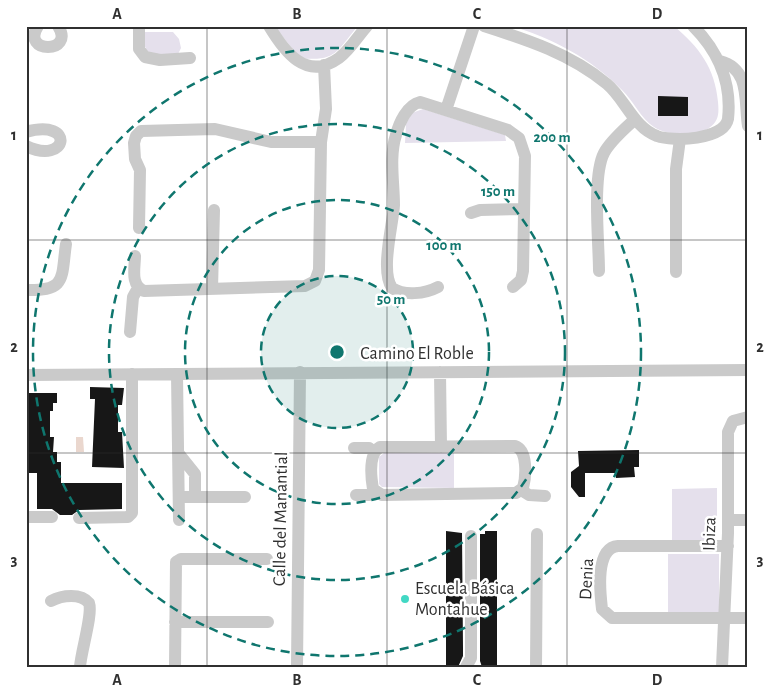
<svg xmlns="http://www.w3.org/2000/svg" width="774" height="693" font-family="'Alegreya Sans',sans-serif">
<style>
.green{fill:#e5e0ec}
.water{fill:#ead7ce}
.building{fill:#171717}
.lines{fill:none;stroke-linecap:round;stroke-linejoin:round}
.minor{stroke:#cacaca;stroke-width:12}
.grid{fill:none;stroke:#303030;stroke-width:1;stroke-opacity:0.55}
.ring{fill:none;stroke:#0f766e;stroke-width:2.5;stroke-dasharray:9 6}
.poi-dot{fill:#42d8c4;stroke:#fff;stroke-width:2}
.labels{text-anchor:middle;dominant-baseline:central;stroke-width:5;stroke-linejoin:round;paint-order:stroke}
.street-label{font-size:18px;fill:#303030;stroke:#fff}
.poi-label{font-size:18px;fill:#303030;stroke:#fff;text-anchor:start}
.centre{fill:#0f766e;stroke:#fff;stroke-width:2.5}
.ring-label{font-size:15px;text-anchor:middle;font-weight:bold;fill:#0f766e;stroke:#fff;stroke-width:5;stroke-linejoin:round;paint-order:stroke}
.neatline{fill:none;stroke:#303030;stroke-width:2}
.grid-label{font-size:16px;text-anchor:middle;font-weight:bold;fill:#303030}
</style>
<rect width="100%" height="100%" fill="#fff"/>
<path class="green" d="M274 26H358C336 52 336 62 300 58Z
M511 26H674C699 47 715 68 718 102 719 113 719 121 709 128 696 137 668 136 654 127 641 119 633 100 622 90 593 60 551 37 511 26Z
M143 32H173L179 39 181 48 178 54C154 56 144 61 143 32Z
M423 109 505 135 506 141 405 143 406 124 412 113Z
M384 453H454V488L382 487 379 484V457Z
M717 488V536L713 541H672V489Z
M668 554H719V614H668Z"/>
<path class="water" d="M76 437H83L84 452H76Z"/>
<path class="building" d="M658 96 688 97V116H658Z
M90 387 124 388 122 405H118V432H122L124 468 92 467 95 399H90Z
M26 393H57V403H53V411H50V437H54L53 452H57V462H61V483H122V509L79 510 72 515H60L52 509H37V473H26Z
M639 450V467H634L635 477 616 478V473H585V497H579L571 487V472L579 466 578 451Z
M446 531 462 533 463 648V656L458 667H446Z
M485 531H497V667H482L480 661V534H485Z"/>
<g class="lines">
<path class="minor" d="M38 26C20 54 76 54 58 26
M139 26V49L145 57 160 60 190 58
M269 26C284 51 306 82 339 58 350 50 358 36 367 26
M484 26C528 40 571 54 607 84 625 99 634 128 657 136 673 142 724 140 728 119 732 83 718 51 693 26
M720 61C751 69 744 102 748 126
M446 110 474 26
M26 132C76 118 68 166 26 146
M471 213 480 210 524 209
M139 228 140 170 135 159 134 143 136 136 141 131 215 129 271 142H321
M135 256C135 268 130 285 144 291L305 286 315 281 319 270 321 142 326 109 324 65
M599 271C599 243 592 176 604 153 611 140 625 129 635 119
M676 272V169L680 139
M438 287C425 294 404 296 392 288 380 271 393 225 394 205 394 183 389 156 396 135 399 123 407 105 420 102L508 130 519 138 525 156 523 271 521 280 513 287
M212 289 214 210
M26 290C67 291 61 279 66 244
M130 332 133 297 138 288
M440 372 441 447
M177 374 179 520
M26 375 748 370
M515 446C528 450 526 477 523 488L516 493 382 495 373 489C371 477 368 454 380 447Z
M354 448H369L374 452
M179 454 195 474V491
M521 490 529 495 545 496
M356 495H369L375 491
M179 497H245
M26 517H52
M79 518 128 517 132 513V374
M728 520H748
M728 546H618C595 548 600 592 602 609L612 618H748
M51 601C62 595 81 593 89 603 93 614 81 651 80 667
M175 622H268
M175 667 176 562 181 559H267
M297 667 300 372
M466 667 471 658V536
M536 667 537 534
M722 667 728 533V432L733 421 748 417"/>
</g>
<path class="grid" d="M207 26V667M387 26V667M567 26V667M26 240H748M26 453H748"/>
<circle cx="337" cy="352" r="76" fill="#0f766e" fill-opacity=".12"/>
<g class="ring">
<circle cx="337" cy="352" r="76"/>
<circle cx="337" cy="352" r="152"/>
<circle cx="337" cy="352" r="228"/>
<circle cx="337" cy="352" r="304"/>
</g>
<circle class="poi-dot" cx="405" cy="599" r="5"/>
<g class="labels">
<g class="street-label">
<text x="417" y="354">Camino El Roble</text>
<text transform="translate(281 519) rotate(-89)">Calle del Manantial</text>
<text transform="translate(710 534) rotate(-88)">Ibiza</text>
<text transform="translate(587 579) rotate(-87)">Denia</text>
</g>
<g class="poi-label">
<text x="415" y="589">Escuela Básica<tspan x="415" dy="21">Montahue</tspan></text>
</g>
</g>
<circle cx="337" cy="352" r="8" class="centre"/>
<g class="ring-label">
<text x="552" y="142">200 m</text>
<text x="498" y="196">150 m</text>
<text x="444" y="250">100 m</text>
<text x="391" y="304">50 m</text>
</g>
<rect width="774" height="693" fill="none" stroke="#ffffff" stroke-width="55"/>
<rect x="28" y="28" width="718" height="638" class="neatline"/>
<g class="grid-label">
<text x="117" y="19">A</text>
<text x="297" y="19">B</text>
<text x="477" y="19">C</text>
<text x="657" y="19">D</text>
<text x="14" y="140">1</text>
<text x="760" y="140">1</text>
<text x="14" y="352">2</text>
<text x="760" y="352">2</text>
<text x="14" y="565">3</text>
<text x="760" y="565">3</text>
<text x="117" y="685">A</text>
<text x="297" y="685">B</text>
<text x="477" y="685">C</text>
<text x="657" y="685">D</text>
</g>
</svg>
